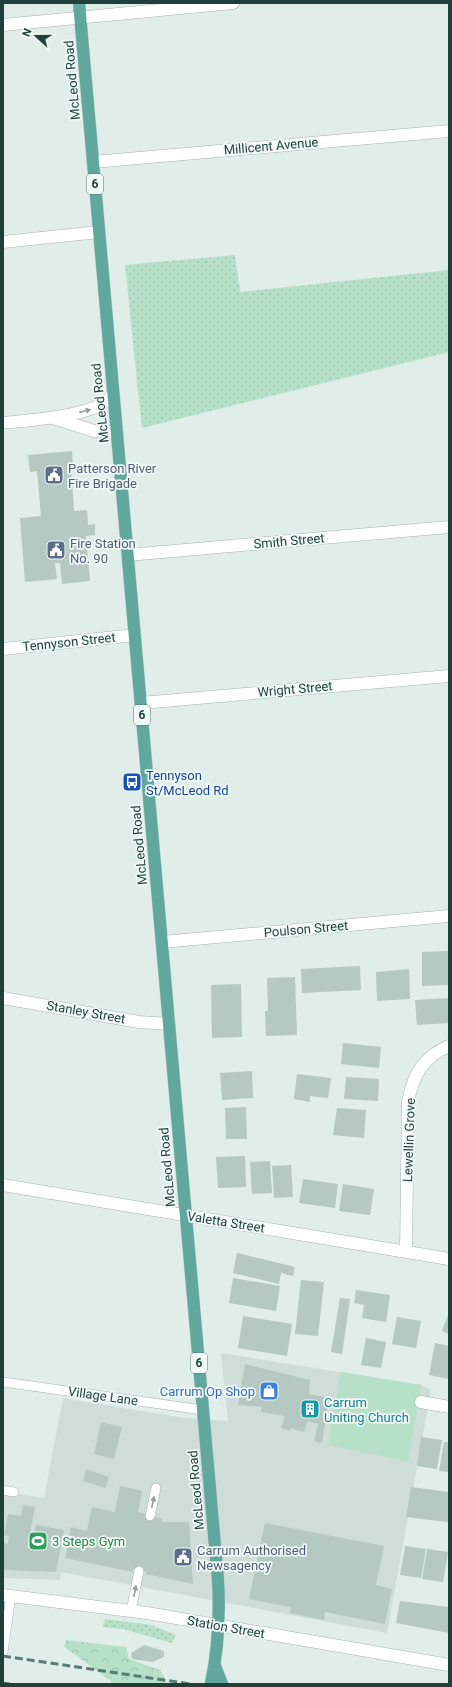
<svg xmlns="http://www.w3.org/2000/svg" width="452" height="1687" font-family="Roboto,sans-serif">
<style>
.built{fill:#ceddd8}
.grass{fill:url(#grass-dots)}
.park{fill:url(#park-crowns)}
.pitch{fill:#b6e0c7}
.building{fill:#b5c8c2}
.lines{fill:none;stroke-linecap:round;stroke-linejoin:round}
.service-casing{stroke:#a2b5b1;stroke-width:10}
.minor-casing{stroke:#a2b5b1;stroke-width:13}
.tertiary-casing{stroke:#a2b5b1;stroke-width:13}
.primary-casing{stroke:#c0c9c8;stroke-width:13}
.service{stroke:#fff;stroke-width:9}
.minor{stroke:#fff;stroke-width:12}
.tertiary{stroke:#fff;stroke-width:12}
.primary{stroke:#60a79e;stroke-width:12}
.rail{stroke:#597b76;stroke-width:3;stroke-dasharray:8 4;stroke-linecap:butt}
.oneway{fill:#8f9f9c}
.labels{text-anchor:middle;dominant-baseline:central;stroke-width:3.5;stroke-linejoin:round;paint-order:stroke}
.shield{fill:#f1f9f6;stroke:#5e7772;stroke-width:1}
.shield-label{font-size:12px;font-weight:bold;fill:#1f3f3a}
.street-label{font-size:13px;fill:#1f3f3a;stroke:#f1f9f6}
.service-label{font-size:13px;fill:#4e5e75;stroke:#f1f9f6;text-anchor:start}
.transit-label{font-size:13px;fill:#164399;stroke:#f1f9f6;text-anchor:start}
.shop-label{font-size:13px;fill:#366cbe;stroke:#f1f9f6;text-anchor:end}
.culture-label{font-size:13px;fill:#0d838f;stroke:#f1f9f6;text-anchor:start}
.leisure-label{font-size:13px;fill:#27864d;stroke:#f1f9f6;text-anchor:start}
</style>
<defs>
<pattern id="grass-dots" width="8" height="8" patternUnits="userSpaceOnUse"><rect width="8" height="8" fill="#b6e0c7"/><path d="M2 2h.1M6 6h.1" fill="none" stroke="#9cc1ac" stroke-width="1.8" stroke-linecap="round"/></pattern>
<pattern id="park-crowns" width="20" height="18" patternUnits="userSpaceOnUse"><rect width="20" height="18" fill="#b6e0c7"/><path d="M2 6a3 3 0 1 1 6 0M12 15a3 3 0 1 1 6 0" fill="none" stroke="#9cc1ac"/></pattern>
</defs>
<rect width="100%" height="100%" fill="#e0ede9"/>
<path class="built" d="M221 1353 421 1385 431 1390 387 1633 61 1572 60 1580 3 1578V1492L44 1498 63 1398 184 1418 228 1421Z"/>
<path class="grass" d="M235 255 240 292 449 270V352L142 428 125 265Z
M105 1619 151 1625 176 1635 172 1643 123 1629 102 1627Z"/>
<path class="park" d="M66 1640 126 1647 129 1659 160 1670 168 1684H111V1681L64 1647Z"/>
<path class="pitch" d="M341 1372 421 1385 408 1461 328 1445Z"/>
<path class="building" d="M72 451 73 466H71L74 511 87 510 88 525 95 524V535L86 536 90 581 62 584 60 563H55L57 579 25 582 20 518 41 516 37 471 30 472 28 455Z
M448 951 449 985 422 986V952Z
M360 966 361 990 302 993 301 969Z
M409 969 410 999 377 1001 376 972Z
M295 977 297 1035 266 1036 265 1011H268L267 978Z
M241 984 242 1037 212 1038 211 985Z
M448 998 449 1023 417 1025 415 1000Z
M343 1043 381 1047 379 1068 341 1064Z
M252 1071 253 1098 222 1100 220 1073Z
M297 1074 331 1078 328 1098 310 1096V1102L294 1099Z
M346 1077 379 1079 378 1101 344 1099Z
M246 1107 247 1139H226L225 1108Z
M337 1108 366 1110 364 1138 333 1135Z
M245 1156 246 1187 218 1188 216 1157Z
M270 1161 272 1193 252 1194 250 1162Z
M291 1165 293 1197 274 1198 272 1166Z
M303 1179 338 1184 335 1208 299 1203Z
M343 1184 374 1189 370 1215 339 1211Z
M237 1253 295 1267 293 1276 281 1273 279 1284 233 1273Z
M233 1278 280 1286 276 1311 229 1303Z
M301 1280 324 1282 318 1336 295 1334Z
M356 1290 390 1295 386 1322 362 1318 364 1305 354 1303Z
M340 1298 350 1299 342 1354 331 1352Z
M449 1312V1334L442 1331Z
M243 1316 292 1324 287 1356 238 1348Z
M397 1317 421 1321 416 1348 392 1344Z
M366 1338 386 1342 381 1368 361 1365Z
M435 1343 449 1346V1379L429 1375Z
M245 1364 310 1380 309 1394 329 1398 322 1443 314 1441 318 1424 308 1421 304 1432 290 1428V1431L281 1428 285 1416 261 1412 262 1407 238 1405Z
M101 1422 122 1427 114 1459 94 1454Z
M421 1437 442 1440 437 1469 417 1466Z
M444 1442H449V1472L439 1471Z
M86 1469 109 1477 105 1488 83 1481Z
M120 1486 142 1491 138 1512 162 1519V1522H189L193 1584 146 1574V1572L133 1569V1572L65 1558 71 1527 87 1531 92 1507 115 1512Z
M411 1487 449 1492 448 1522 406 1517Z
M23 1505 35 1507 27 1548H29L31 1533 34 1534 36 1525 64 1530 56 1572 3 1570V1543L8 1544 9 1536 4 1535 8 1514 21 1516Z
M265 1523 384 1546 376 1585 392 1589 385 1624 325 1612 324 1620 290 1613 291 1607 249 1599Z
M405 1546 426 1549 421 1578 400 1575Z
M427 1549 448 1552 443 1582 422 1579Z
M400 1601 449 1607V1633L396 1623Z
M144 1645 164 1651V1657L153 1662 132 1659 131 1653Z"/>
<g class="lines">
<g class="service-casing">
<path id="service" d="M3 1382 203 1410
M3 1490 14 1492
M150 1516 156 1488
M131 1611 139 1571
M3 1652 11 1595"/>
</g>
<g class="minor-casing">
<path id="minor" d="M3 25 233 3
M93 162 449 131
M3 242 99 232
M53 418 94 431 117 432
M3 423C28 420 102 417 113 393
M128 555 449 527
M3 649 135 635
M141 703 449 676
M162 942 449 916
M3 998 139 1022 169 1024
M3 1185 449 1259
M406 1251 408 1102C413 1075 423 1057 449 1046
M421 1402 449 1407"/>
</g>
<g class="tertiary-casing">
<path id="tertiary" d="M3 1595 147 1613 449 1665"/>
</g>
<g class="primary-casing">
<path id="primary" d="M79 3 218 1580C220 1615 218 1650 211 1684
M215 1666 222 1684"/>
</g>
<use href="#service" class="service"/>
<use href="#minor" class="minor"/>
<use href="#tertiary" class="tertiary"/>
<use href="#primary" class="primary"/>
<path class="rail" d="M3 1656 191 1684
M3 1683 10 1684"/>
</g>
<defs><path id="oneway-solid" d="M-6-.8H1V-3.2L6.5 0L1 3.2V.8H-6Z"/></defs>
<g class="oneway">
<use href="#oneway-solid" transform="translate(85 411) rotate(-15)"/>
<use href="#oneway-solid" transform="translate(153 1502) rotate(-78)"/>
<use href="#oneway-solid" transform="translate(135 1591) rotate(-79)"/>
</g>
<defs>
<g id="civic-square" transform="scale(1)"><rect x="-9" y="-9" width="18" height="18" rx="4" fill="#5c6f8a" stroke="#f1f9f6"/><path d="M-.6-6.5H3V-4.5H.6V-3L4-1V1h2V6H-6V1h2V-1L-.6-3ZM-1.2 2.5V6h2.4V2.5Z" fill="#fff"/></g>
<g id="bus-square" transform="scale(1)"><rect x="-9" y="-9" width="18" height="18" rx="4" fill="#1a4fb4" stroke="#f1f9f6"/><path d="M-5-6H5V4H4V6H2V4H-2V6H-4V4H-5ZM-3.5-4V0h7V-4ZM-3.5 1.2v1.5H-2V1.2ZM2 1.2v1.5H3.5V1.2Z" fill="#fff"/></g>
<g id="shop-square" transform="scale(1)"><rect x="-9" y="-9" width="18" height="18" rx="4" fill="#3f7fe0" stroke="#f1f9f6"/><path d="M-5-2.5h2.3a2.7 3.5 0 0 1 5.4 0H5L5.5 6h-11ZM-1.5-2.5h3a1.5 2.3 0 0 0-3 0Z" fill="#fff"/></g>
<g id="building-square" transform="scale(1)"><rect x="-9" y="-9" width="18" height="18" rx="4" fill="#0f9aa8" stroke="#f1f9f6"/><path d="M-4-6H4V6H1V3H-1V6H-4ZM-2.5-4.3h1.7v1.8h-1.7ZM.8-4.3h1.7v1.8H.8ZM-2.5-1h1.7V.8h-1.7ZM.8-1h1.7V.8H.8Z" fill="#fff"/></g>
<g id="stadium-square" transform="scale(1)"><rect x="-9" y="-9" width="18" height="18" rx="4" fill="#2e9e5b" stroke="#f1f9f6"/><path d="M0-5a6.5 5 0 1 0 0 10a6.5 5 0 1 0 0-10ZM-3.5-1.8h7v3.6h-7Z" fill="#fff"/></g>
</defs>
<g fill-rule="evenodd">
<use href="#civic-square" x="54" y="475"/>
<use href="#civic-square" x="56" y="550"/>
<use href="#bus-square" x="132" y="782"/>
<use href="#shop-square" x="269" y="1391"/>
<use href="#building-square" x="310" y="1409"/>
<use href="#stadium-square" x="38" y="1541"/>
<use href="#civic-square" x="183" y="1557"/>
</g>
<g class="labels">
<g class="shield">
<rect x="87" y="174" width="16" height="20" rx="3"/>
<rect x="134" y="705" width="16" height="20" rx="3"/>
<rect x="191" y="1353" width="16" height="20" rx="3"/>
</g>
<g class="shield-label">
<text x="95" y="184">6</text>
<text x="142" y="715">6</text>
<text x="199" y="1363">6</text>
</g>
<g class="street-label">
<text transform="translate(72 80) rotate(-95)">McLeod Road</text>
<text transform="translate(271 146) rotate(-5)">Millicent Avenue</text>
<text transform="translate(100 403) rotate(-96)">McLeod Road</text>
<text transform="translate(289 541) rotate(-5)">Smith Street</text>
<text transform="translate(69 642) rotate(-6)">Tennyson Street</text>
<text transform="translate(295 689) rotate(-5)">Wright Street</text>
<text transform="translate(139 845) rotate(-95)">McLeod Road</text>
<text transform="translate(306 929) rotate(-5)">Poulson Street</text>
<text transform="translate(86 1012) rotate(10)">Stanley Street</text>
<text transform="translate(409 1140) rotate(-88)">Lewellin Grove</text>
<text transform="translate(167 1167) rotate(-95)">McLeod Road</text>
<text transform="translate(226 1222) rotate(9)">Valetta Street</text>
<text transform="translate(103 1396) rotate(8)">Village Lane</text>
<text transform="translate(196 1490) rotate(-95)">McLeod Road</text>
<text transform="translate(226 1627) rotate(10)">Station Street</text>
</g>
<g class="service-label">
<text x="68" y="468">Patterson River<tspan x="68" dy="15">Fire Brigade</tspan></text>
<text x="70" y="543">Fire Station<tspan x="70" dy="15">No. 90</tspan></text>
<text x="197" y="1550">Carrum Authorised<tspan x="197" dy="15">Newsagency</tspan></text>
</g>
<g class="transit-label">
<text x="146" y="775">Tennyson<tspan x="146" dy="15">St/McLeod Rd</tspan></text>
</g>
<g class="shop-label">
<text x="255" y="1391">Carrum Op Shop</text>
</g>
<g class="culture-label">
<text x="324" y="1402">Carrum<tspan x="324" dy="15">Uniting Church</tspan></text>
</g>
<g class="leisure-label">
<text x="52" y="1541">3 Steps Gym</text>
</g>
</g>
<rect width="452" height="1687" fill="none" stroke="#1f3f3a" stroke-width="8"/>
<g transform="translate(36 36) rotate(291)" stroke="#f1f9f6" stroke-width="3" paint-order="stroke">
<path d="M0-3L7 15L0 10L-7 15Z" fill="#1f3f3a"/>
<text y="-6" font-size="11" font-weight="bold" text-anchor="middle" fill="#1f3f3a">N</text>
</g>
</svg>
